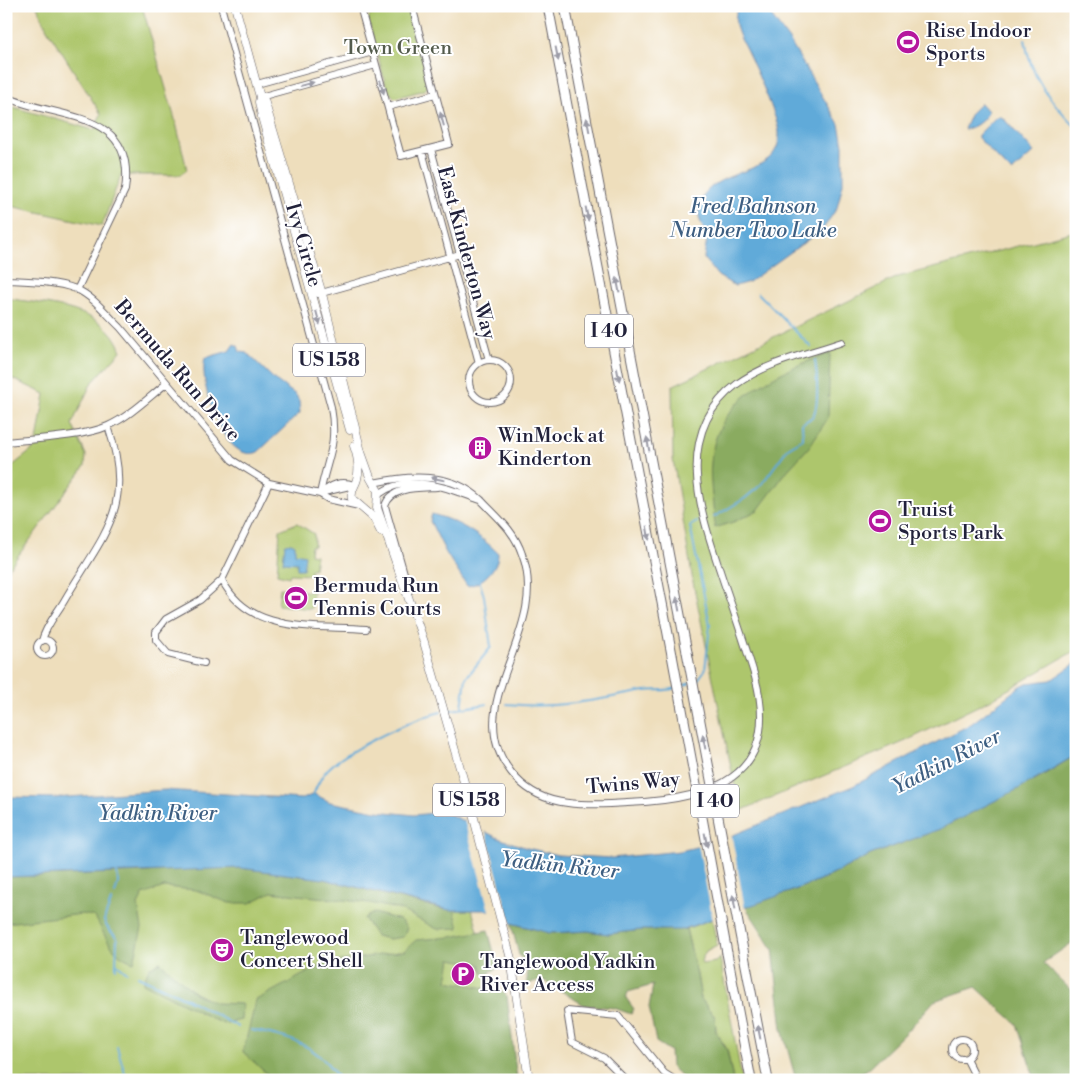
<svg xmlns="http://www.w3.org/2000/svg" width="1082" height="1086" font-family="'Libre Bodoni',serif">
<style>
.green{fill:#adc66c;stroke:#687454}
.forest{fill:#8aab60;stroke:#56664e}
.water{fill:#61aad9;stroke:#42668a}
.pier{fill:#eedebc}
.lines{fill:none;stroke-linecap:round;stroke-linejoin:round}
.stream{stroke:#61aad9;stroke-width:2}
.minor-casing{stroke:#696468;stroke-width:8}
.major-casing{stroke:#696468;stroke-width:9}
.highway-casing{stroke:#696468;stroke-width:11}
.minor{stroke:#fff;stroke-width:6}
.major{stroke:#fff;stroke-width:8}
.highway{stroke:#fff;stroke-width:9}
.highway-bridge-casing{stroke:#696468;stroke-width:11;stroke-linecap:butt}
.highway-bridge{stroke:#fff;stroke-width:9}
.oneway{fill:#9c9ca7}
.labels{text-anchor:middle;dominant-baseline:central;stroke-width:4;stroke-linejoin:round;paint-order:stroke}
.shield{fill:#fff;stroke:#646476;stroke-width:1}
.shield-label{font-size:19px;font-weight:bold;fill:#22223b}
.poi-label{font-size:20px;fill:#22223b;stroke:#fff;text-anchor:start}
.park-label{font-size:20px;fill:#535b4c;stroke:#fff}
.street-label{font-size:20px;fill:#22223b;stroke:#fff}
.water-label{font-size:21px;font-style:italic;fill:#3e5f82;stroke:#fff}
</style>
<rect width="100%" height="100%" fill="#fff"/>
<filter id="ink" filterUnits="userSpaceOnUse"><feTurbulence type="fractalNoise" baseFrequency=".02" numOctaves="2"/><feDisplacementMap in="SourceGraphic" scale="10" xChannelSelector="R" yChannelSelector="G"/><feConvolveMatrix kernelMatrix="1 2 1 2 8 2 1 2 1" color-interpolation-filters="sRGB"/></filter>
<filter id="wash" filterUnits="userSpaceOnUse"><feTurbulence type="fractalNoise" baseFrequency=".0096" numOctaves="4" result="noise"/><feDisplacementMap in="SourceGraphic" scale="20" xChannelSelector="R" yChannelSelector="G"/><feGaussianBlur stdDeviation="1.12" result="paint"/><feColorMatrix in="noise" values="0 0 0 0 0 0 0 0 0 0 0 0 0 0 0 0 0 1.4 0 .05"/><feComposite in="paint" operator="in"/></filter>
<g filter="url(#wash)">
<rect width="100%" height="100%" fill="#eedebc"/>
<path class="green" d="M37 6H142L176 123 187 170 180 175H121L102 226 6 205V105L94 130 101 114 47 29Z
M393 6H407L410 9 430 83 425 90 395 98 387 90 368 19 372 12Z
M1076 231V650L990 700 906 741 740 811 693 582 673 459 672 386 898 277Z
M6 298C46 305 106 306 121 351L91 384 72 424 86 455 85 466 6 572V471L36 447 45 394 6 376Z
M297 523 314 534V546H311L310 554 316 555 314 569H311L310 575 290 574 289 577 277 574 280 530Z
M280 588 313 592 311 609 278 605Z
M117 871 449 910H472L500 1005 518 1080H6V877Z
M712 919 717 945 706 951 701 961 702 964 715 962 720 958 742 1080H733L727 1049 716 1032 715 1017 701 999 697 975 686 929Z"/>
<path class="forest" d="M830 353 828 418 809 447 787 471 758 510 736 521 715 528C714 508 709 481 711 463 715 398 777 372 830 353Z
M1076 755V940L1043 963 1076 995V1080H1035L1017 1024 976 987 934 1001 910 1028 869 1068 851 1080H796L782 1029 773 949 745 906 792 891 829 876 870 855 940 829 1040 777Z
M188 868H240L324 879 442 909H454L459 928 437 929 401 910 370 903 271 892 250 903H229L196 890 164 887 143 895 138 905 142 928 134 962C111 955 106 937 95 917L83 914 6 923V877L147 872Z
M374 913 400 920 407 928 403 937 389 939 376 936 364 918Z
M511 923 550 933 588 931 608 934 641 930 686 929 697 975 701 999 715 1017 716 1032 727 1050 733 1080H686L671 1067 670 1051 656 1042 649 1007 653 985 628 992 626 998 634 1009 631 1014 614 1008 584 1005 545 981 533 982 526 985C529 975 527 962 519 955Z
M488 930 498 968 484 975 480 964 451 959 447 981 502 991 507 996 517 1080H271L267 1074 243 1052 256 1000 323 964 404 951 416 940 451 937Z
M160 962 195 993 215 1003 242 1004 241 1020 223 1024 143 983 149 968Z"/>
<path class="water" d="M743 6H764L789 40 839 124 843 145V184L837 208 823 229 749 282 735 286 718 276 704 259C704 251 708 243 706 236 703 225 697 220 699 207 707 164 783 180 779 132 777 116 756 70 748 53 743 42 733 28 736 14 736 10 739 8 743 6Z
M981 103 988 111C986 120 973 129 964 129L971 113Z
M997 116 1003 118 1034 152 1013 171H1010L978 138V135Z
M234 344 238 346 240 352 247 353 274 379 296 395 299 401 300 413 258 452C224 466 198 383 205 358L229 351Z
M432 514C458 521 479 534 498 553 499 568 481 585 467 586L446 553 430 521Z
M291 543 295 545V553L305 555 303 569H297V563L283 562 285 544Z
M1076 663V755L1020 788 940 829 870 855 829 876 792 891 681 930H641L608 934 588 931 550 933 511 923 487 910H449L324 879 240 868 6 877V797L55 798 165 790 302 799 314 794 330 802 376 811 414 815 445 812 498 838 527 848 558 855 612 858 680 851 716 842 853 786 971 724 1019 687 1027 683 1051 680Z"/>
<path class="pier" d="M463 816 485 829 511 925 490 914Z
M731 832 745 909 713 921 698 844Z"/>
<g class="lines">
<path class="stream" d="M1025 39C1030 77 1050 101 1076 127
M758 293 811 347
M714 517 744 499 761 485 788 448 803 439 802 424C805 421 809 420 812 417 820 407 817 373 815 360
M697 681 705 670 710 625 690 526 697 522
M680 687 690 683
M507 704C555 709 598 700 645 691 656 689 665 692 676 688
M462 707 466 678 491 647 484 596 479 580
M446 711 487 704
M313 795C317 785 321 776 328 769 348 749 413 719 441 712
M115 894 118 883 117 871
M111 901 104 920 107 927 117 938 116 968
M116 963 127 972
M138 976 193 1002 238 1027
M251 1030C289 1038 318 1043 339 1080
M117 1047 127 1080"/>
</g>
</g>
<g filter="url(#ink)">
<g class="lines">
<g class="minor-casing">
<path id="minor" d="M221 6 331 407C338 447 327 457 320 494
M360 6 401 156 449 144 412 6
M362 12 384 6
M257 84 373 52
M6 97C58 120 137 109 125 190L77 290
M260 97 376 65
M388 107 435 94
M431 149 489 360
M422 151 479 363
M298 239 318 294 460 254
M6 280C29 281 54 281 76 289 93 296 107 315 120 327L232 460 269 483 320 494 328 499 359 506
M469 381a21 21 0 1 1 42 0a21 21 0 1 1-42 0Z
M6 442C35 439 83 437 108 426 130 416 148 398 167 383
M269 483 222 580C250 635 314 625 366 629
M373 483C410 475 452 472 481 500 497 517 514 530 522 554 552 632 457 704 511 772 540 810 584 805 627 803 710 800 783 778 755 677 745 644 734 612 723 580 702 516 670 434 737 384 767 362 807 354 842 342
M324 492 354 485
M320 494C331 485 340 480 354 485
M378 495C400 477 434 483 458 492 466 494 473 498 481 500
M409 591 385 506C391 486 420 488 437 487
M37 648a8 8 0 1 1 16 0a8 8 0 1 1-16 0Z
M42 641C45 627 57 613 64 601 103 534 136 508 108 426
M204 663 168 654 156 640V632L166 619 200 600 222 580
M952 1049a10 10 0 1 1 20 0a10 10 0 1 1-20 0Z
M966 1058 977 1080
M626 1080 604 1058 572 1042 567 1011 618 1016 664 1073 675 1080"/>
</g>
<g class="major-casing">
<path id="major" d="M235 6 260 97 259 102 262 117 350 430
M260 97 264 100 322 294 361 452 370 477 378 491 377 508 424 642 470 803 511 959 529 1080
M354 446C358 457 360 468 357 479 355 487 350 490 352 499L374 518 381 532"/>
</g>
<g class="highway-casing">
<path id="highway" d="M548 6 672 655
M565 6 687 652
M743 950 768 1080
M727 953 751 1080"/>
</g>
<use href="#minor" class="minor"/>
<use href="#major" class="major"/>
<use href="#highway" class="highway"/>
<g class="highway-bridge-casing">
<path id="highway-bridge" d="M687 652 743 950
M672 655 727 953"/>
</g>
<use href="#highway-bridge" class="highway-bridge"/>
</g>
<defs><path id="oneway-solid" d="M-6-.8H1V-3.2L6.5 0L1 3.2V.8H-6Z" transform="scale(1.25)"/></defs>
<g class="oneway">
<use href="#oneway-solid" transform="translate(557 54) rotate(79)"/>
<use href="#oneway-solid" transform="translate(307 84) rotate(-15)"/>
<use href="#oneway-solid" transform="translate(382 87) rotate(75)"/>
<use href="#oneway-solid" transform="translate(442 119) rotate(-105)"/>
<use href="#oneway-solid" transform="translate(588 125) rotate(-101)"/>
<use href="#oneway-solid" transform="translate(587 214) rotate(79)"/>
<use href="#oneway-solid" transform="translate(618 285) rotate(-101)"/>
<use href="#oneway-solid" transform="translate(318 318) rotate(75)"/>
<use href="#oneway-solid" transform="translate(618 374) rotate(79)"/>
<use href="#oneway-solid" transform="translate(648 444) rotate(-101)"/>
<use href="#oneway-solid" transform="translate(438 479) rotate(-169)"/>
<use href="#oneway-solid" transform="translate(648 533) rotate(80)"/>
<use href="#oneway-solid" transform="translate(678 604) rotate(-100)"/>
<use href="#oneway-solid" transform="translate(704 742) rotate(-101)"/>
<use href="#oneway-solid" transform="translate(706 840) rotate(79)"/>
<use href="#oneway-solid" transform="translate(734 902) rotate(-101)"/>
<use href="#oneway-solid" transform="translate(759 1032) rotate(-101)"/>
</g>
</g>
<defs>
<g id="stadium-disc" transform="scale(1.25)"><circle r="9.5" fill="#b5179e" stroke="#fff"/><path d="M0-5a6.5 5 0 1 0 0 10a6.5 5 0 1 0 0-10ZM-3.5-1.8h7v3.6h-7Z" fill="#fff"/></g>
<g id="building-disc" transform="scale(1.25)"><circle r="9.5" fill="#b5179e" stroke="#fff"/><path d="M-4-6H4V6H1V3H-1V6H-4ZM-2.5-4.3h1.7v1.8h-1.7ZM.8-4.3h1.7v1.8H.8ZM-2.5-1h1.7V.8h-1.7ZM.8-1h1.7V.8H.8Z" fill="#fff"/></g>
<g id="theatre-disc" transform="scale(1.25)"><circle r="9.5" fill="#b5179e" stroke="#fff"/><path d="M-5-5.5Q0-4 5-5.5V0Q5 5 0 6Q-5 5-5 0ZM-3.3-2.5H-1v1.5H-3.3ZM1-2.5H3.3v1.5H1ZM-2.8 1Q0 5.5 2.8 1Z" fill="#fff"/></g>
<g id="parking-disc" transform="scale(1.25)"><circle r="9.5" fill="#b5179e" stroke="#fff"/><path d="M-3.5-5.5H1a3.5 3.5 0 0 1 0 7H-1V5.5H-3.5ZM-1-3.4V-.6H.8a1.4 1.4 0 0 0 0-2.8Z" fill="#fff"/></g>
</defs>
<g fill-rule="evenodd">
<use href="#stadium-disc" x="908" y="42"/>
<use href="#building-disc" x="480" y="448"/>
<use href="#stadium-disc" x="880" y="521"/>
<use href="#stadium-disc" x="296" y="598"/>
<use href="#theatre-disc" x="222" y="950"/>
<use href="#parking-disc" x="463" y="974"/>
</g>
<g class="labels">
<g class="shield">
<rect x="585" y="314.5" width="48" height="33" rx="4"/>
<rect x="293" y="343.5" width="72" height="33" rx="4"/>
<rect x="433" y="783.5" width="72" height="33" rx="4"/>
<rect x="691" y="784.5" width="48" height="33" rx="4"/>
</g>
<g class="shield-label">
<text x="609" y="331">I 40</text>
<text x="329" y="360">US 158</text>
<text x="469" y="800">US 158</text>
<text x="715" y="801">I 40</text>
</g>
<g class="poi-label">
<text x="926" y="31">Rise Indoor<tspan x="926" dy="23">Sports</tspan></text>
<text x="498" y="436">WinMock at<tspan x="498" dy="23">Kinderton</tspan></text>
<text x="898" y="510">Truist<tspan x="898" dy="23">Sports Park</tspan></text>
<text x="314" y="586">Bermuda Run<tspan x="314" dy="23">Tennis Courts</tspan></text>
<text x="240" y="938">Tanglewood<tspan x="240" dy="23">Concert Shell</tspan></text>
<text x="480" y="962">Tanglewood Yadkin<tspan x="480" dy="23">River Access</tspan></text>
</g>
<g class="park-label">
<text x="398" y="48">Town Green</text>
</g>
<g class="street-label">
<text transform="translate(303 245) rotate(74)">Ivy Circle</text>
<text transform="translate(466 253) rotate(75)">East Kinderton Way</text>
<text transform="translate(177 371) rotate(49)">Bermuda Run Drive</text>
<text transform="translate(633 784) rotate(-5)">Twins Way</text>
</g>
<g class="water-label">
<text x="753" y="207">Fred Bahnson<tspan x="753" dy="24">Number Two Lake</tspan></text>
<text transform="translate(947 762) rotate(-27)">Yadkin River</text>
<text x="158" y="814">Yadkin River</text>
<text transform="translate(560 866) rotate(6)">Yadkin River</text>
</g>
</g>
<rect width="1082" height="1086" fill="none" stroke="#fff" stroke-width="25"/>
</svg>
